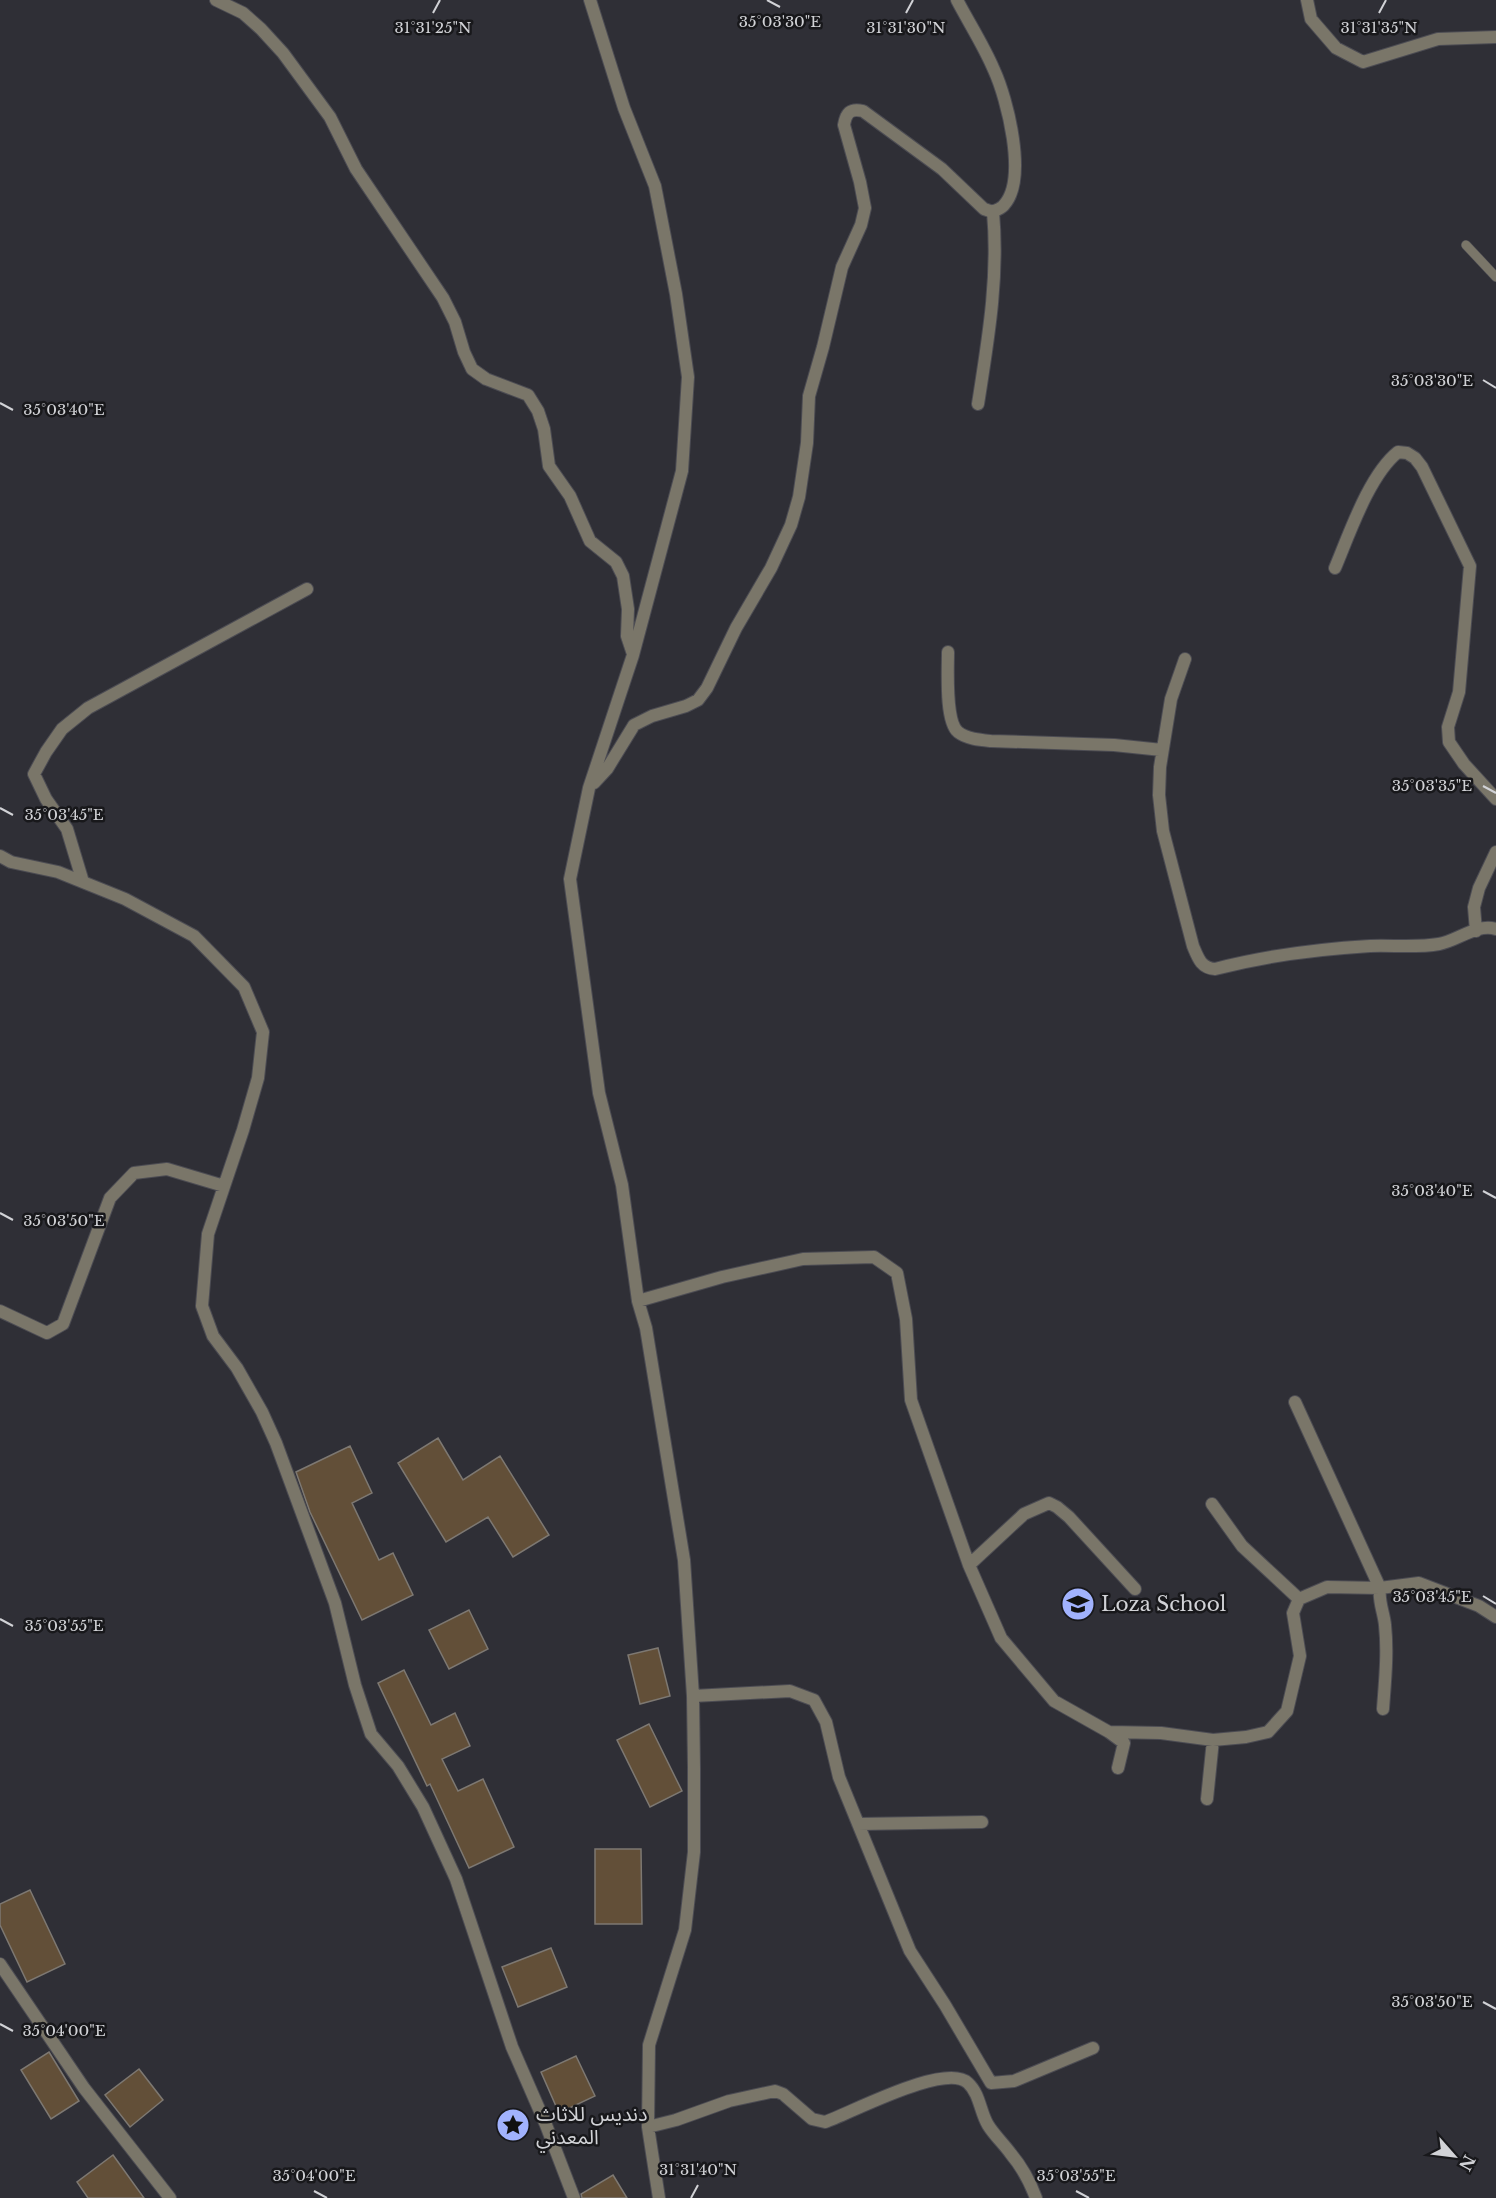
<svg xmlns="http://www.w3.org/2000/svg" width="1496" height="2198" font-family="'Libre Baskerville','Noto Sans Arabic',serif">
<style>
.building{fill:#624f38;stroke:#7d7872;stroke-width:1.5}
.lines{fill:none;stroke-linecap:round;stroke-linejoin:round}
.service-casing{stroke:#4c4c53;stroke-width:10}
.minor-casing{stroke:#4c4c53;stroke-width:14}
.service{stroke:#7a7669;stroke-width:9}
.minor{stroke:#7a7669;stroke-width:12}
.ticks{fill:none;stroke:#d1d2d6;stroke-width:2}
.labels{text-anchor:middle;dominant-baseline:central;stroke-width:5;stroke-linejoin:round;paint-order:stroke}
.poi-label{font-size:20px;fill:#d1d2d6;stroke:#18181b;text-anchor:start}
.ticks-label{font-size:15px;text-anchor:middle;fill:#d1d2d6;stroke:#18181b;stroke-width:5;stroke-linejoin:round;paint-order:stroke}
</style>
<rect width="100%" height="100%" fill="#2f2f36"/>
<path class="building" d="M438 1438 463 1480 500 1456 549 1535 513 1557 488 1517 446 1542 398 1463Z
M350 1446 372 1493 352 1503 379 1560 393 1553 413 1595 362 1620 310 1512 296 1472Z
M469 1610 488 1649 449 1669 429 1630Z
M658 1648 670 1696 640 1704 628 1655Z
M404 1670 431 1725 455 1713 470 1746 442 1759 458 1791 483 1779 514 1847 469 1868 430 1784 427 1786 378 1683Z
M649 1724 682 1791 650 1807 617 1740Z
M595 1849H641L642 1924H595Z
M30 1890 65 1964 27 1982 0 1925V1904Z
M551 1948 567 1987 518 2007 502 1967Z
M49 2052 79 2101 51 2119 21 2070Z
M576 2056 595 2096 559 2113 541 2072Z
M139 2069 163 2100 130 2127 105 2095Z
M113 2155 144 2198H88L77 2182Z
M613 2175 627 2198H582L581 2194Z"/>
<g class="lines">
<g class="service-casing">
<path id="service" d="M1466 245 1496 277"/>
</g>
<g class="minor-casing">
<path id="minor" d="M216 0 243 13 261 29 283 53 330 117 356 169 443 298 455 322 464 352 472 369 486 379 528 395 538 411 544 429 549 466 570 496 590 541 616 562 623 576 628 609 627 636 633 654
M590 0 624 108 655 186 676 294 688 377 682 471 633 655 589 788 570 879 599 1093 622 1185 638 1301 646 1328 684 1560 693 1696 694 1768V1852L685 1930 649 2045 648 2127 659 2198
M1307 0 1311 19 1336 48 1363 62 1438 39 1496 37
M978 404C988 340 999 277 993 212
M1335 568C1349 535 1369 475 1398 452L1407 453 1415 458 1422 467 1470 566 1459 692 1448 727 1449 742 1464 764 1496 799
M948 652C948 671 945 721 958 732 967 739 980 740 991 741L1114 745 1162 750
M1185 659 1171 699 1160 767 1159 795 1163 831 1193 946C1198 958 1201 968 1215 969 1265 956 1319 949 1370 946 1392 945 1417 948 1439 944 1457 941 1477 923 1496 929
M594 783 607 769 634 725 652 716 686 706 698 700 707 688 736 628 771 568 791 525 799 497 807 443 809 396 823 347 842 267 861 225 865 208 860 182 844 125C846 113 850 108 863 111L942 169 984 209 993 212C996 210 1002 208 1004 205 1028 179 1007 98 994 70 984 46 969 23 957 0
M0 856 11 862 58 872 125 899 194 936 244 987 263 1032 258 1078 243 1130 208 1234 202 1306 213 1336 237 1368 262 1412 276 1443 335 1603 355 1685 371 1734 398 1766 423 1807 456 1879 512 2047 546 2125 574 2198
M83 882 67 829 46 799 34 774 46 752 62 729 88 708 307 589
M1476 931 1474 907 1479 888 1496 852
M638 1301 722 1277 803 1259 874 1257 897 1273 906 1319 911 1400 969 1565 1001 1638 1054 1701 1109 1732 1161 1733 1213 1740 1246 1737 1268 1732 1287 1711 1300 1656 1293 1613 1299 1599 1327 1587 1380 1588 1419 1583 1479 1606 1496 1617
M0 1311 47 1333 63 1324 110 1198 134 1173 167 1169 224 1186
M1295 1402 1380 1588C1378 1601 1384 1613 1385 1625 1388 1653 1385 1681 1383 1709
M1212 1504 1242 1546 1299 1599
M969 1565 1024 1514 1049 1503 1057 1507 1069 1517 1135 1589
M693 1696 790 1691 814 1700 826 1722 839 1777 910 1951 945 2005 991 2083 1014 2081 1093 2048
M1109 1732 1124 1743 1118 1768
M1207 1799 1213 1740
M858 1824 982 1822
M0 1964 84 2088 170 2198
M648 2127 676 2120 729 2101 775 2091 783 2094 812 2119 825 2122C853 2112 946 2062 968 2083 980 2094 980 2112 988 2125 994 2135 1004 2144 1011 2154 1022 2167 1030 2182 1036 2198"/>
</g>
<use href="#service" class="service"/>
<use href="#minor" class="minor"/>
</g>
<path class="ticks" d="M767 0 780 7M433 13 440 0M906 13 913 0M1379 13 1386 0M1483 380 1496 388M0 403 13 410M1483 786 1496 793M0 808 13 815M1483 1191 1496 1198M0 1213 13 1220M1483 1596 1496 1604M0 1619 13 1626M1483 2002 1496 2009M0 2024 13 2031M314 2191 327 2198M1076 2191 1089 2198M691 2198 698 2185"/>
<defs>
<g id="school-disc" transform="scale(1.725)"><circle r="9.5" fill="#a1b2fd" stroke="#18181b"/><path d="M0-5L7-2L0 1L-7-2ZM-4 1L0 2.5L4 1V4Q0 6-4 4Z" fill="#111"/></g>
<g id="sight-disc" transform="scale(1.725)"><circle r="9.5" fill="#a1b2fd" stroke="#18181b"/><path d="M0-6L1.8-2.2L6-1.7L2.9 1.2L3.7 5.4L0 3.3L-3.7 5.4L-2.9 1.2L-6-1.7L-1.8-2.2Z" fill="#111"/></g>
</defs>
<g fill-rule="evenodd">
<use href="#school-disc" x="1078" y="1604"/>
<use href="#sight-disc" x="513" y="2125"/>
</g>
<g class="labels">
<g class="poi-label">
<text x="1101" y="1604">Loza School</text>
<text x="536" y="2114">دنديس للاثاث<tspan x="536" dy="23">المعدني</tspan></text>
</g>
</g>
<g class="ticks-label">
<text x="780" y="27">35°03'30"E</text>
<text x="433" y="33">31°31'25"N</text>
<text x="906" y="33">31°31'30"N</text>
<text x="1379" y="33">31°31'35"N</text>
<text x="1432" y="386">35°03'30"E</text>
<text x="64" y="415">35°03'40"E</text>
<text x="1432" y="791">35°03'35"E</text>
<text x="64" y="820">35°03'45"E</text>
<text x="1432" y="1196">35°03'40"E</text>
<text x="64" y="1226">35°03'50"E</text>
<text x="1432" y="1602">35°03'45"E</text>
<text x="64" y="1631">35°03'55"E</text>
<text x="1432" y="2007">35°03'50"E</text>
<text x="64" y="2036">35°04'00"E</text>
<text x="698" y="2175">31°31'40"N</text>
<text x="314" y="2181">35°04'00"E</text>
<text x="1076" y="2181">35°03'55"E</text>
</g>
<g transform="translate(1454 2156) rotate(118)" stroke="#18181b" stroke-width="4.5" paint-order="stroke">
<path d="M0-4.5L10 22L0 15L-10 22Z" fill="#d1d2d6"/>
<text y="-9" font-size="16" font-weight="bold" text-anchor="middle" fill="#d1d2d6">N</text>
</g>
</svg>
